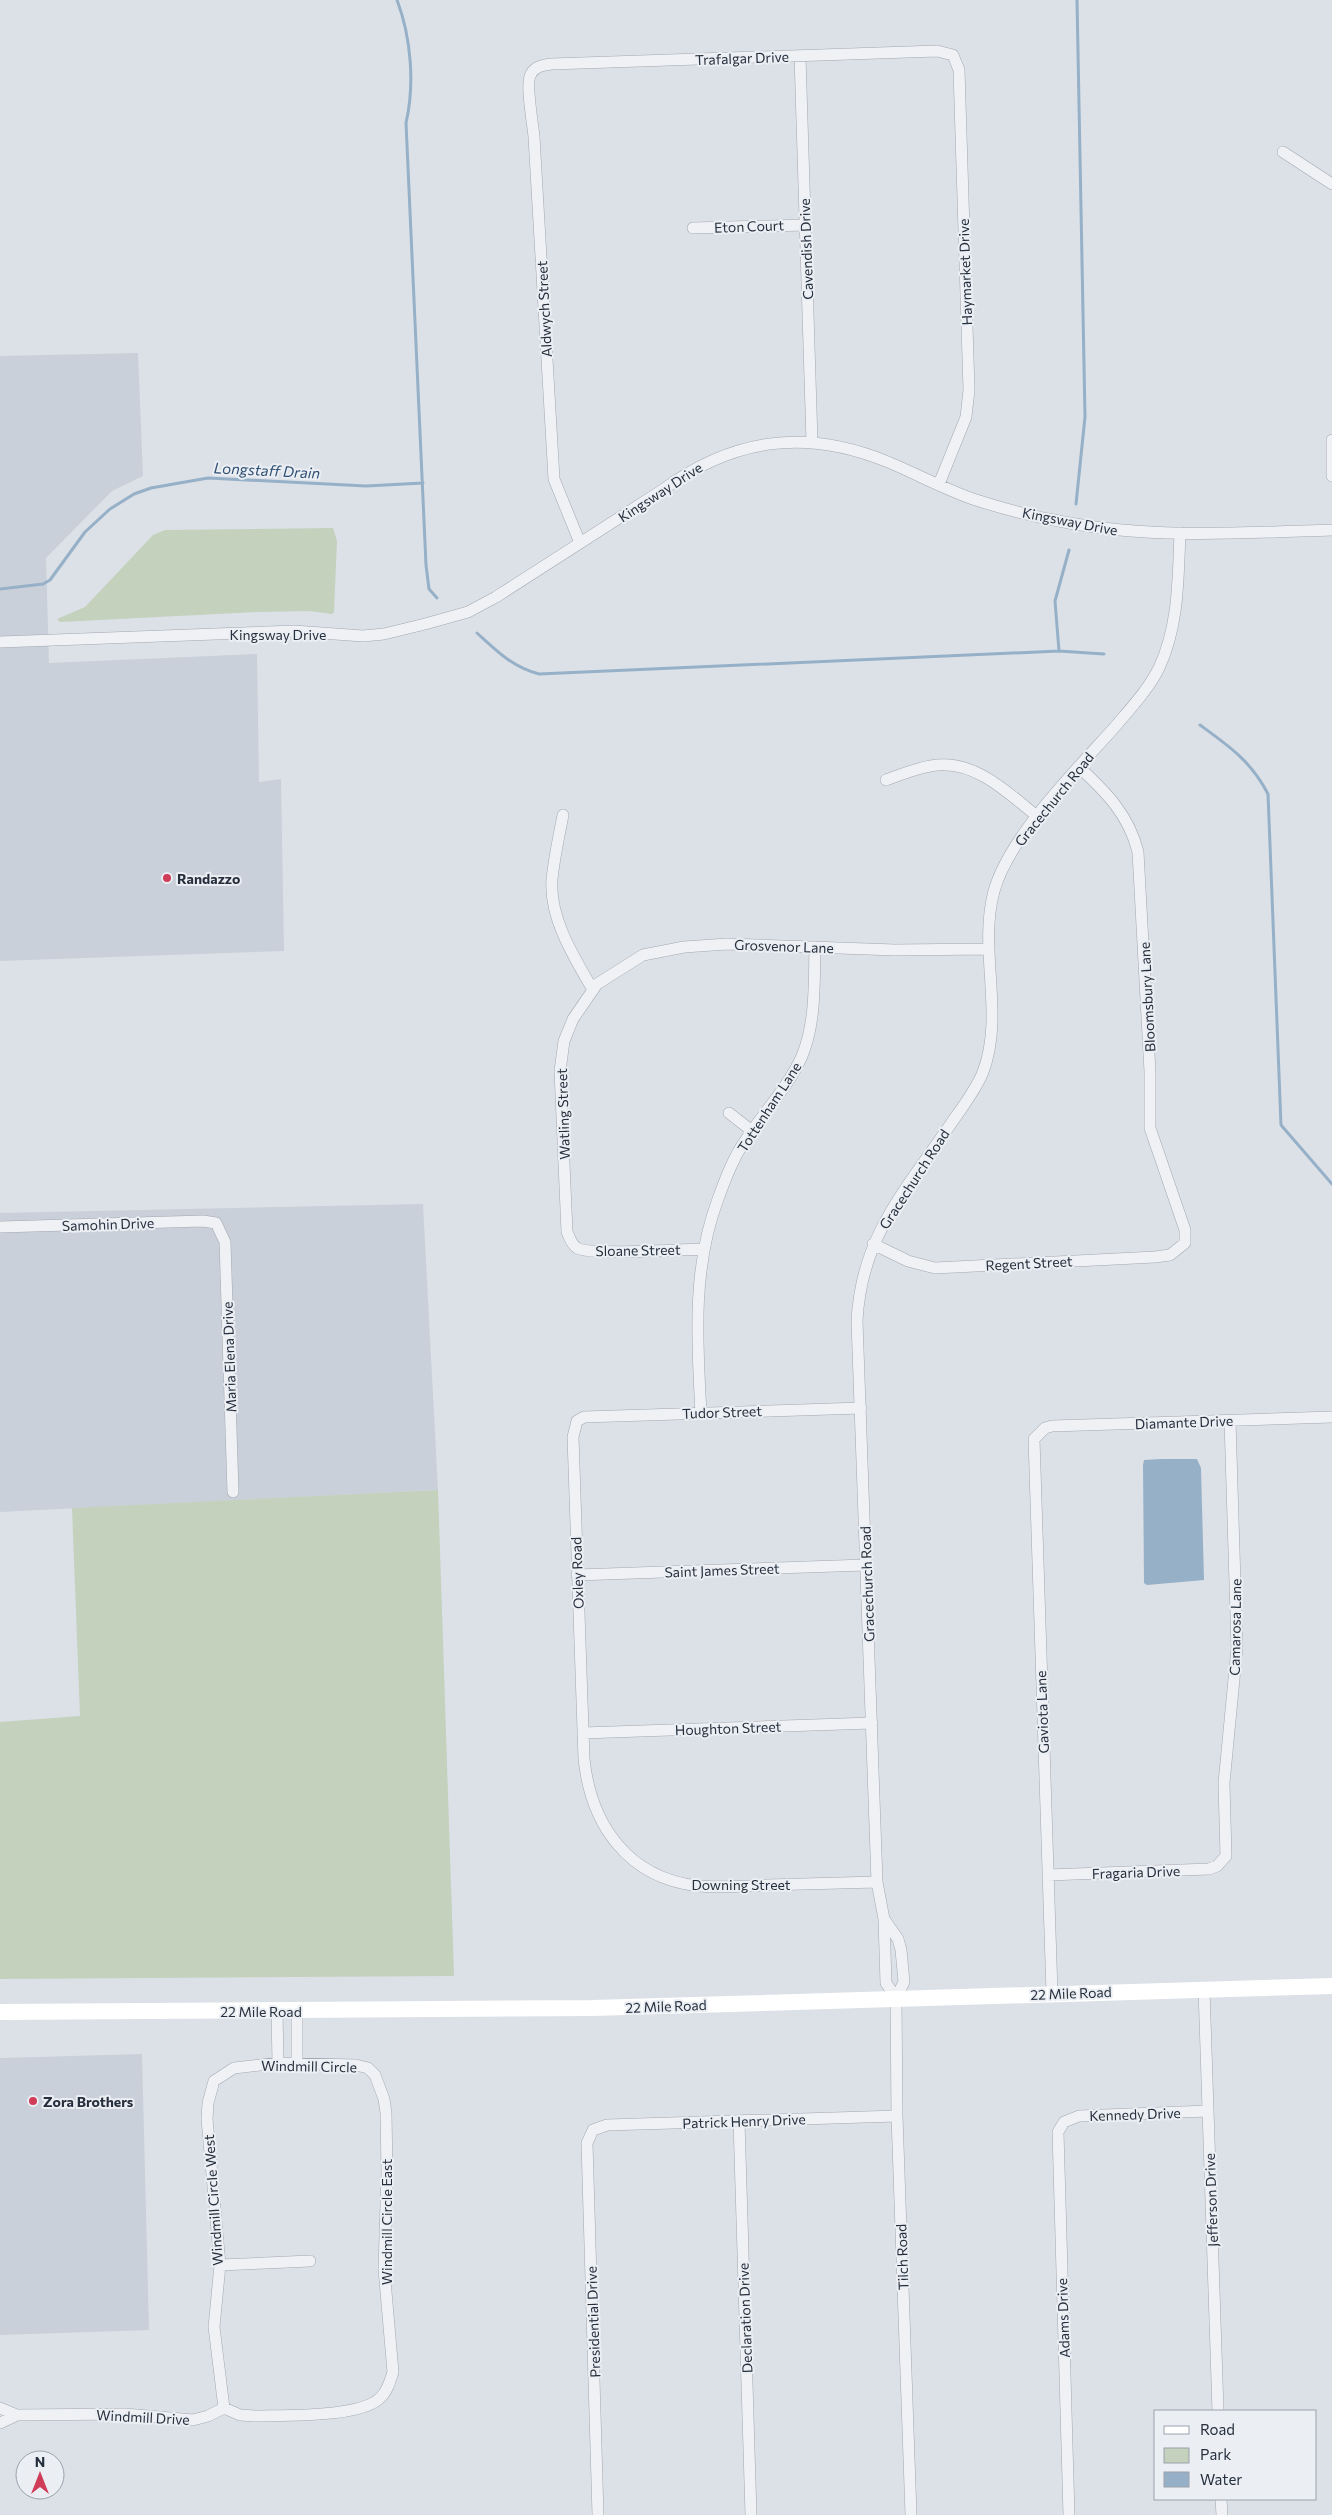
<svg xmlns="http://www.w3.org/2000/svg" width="1332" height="2515" font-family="Commissioner,sans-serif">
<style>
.built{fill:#cad0d9}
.green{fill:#c3d1bd}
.water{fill:#96b0c8}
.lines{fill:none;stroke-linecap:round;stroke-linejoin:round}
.stream{stroke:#96b0c8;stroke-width:3}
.street-casing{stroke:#a2a8b1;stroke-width:12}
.street{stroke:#eff1f5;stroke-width:11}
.secondary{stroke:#fff;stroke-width:16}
.poi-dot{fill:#d03d58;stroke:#ebeff4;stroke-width:2}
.labels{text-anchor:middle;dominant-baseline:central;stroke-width:4;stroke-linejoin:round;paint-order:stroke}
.street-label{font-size:14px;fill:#262f3d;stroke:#ebeff4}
.poi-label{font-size:14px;font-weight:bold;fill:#262f3d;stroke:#ebeff4;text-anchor:start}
.water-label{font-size:15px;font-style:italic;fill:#2f4f72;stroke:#ebeff4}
</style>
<rect width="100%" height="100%" fill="#dce1e7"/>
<path class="built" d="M138 353 143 476 112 491 46 558 49 663 257 654 259 782 281 779 284 951 0 961V356Z
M423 1204 438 1490 0 1512V1213Z
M142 2054 149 2330 0 2335V2058Z"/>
<path class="green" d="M333 528 337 541 334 612 332 614 310 611 258 612 60 622 57 619 85 607 153 535 165 530Z
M438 1490 454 1976 0 1979V1722L80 1716 72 1508Z"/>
<path class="water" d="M1161 1459H1197L1201 1468 1204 1580 1147 1585 1144 1583 1143 1465 1144 1460Z"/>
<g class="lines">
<path class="stream" d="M397 0C411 37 415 84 406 123L426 565 429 589 437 598
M1076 504 1085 417 1077 0
M0 589 43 584 50 580 85 532 110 509 134 494 151 488 208 478 366 486 423 483
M477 633C497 651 512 667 539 674L1059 651 1104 654
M1059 651 1055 601 1069 550
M1200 725C1229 746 1251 761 1268 794L1281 1125 1332 1184"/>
<g class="street-casing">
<path id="street" d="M800 56 812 442
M1283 152 1332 184
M693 228 805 225
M1332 440V476
M580 543 554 479 534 137C533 124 525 82 531 74 535 66 544 65 552 64L937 51 953 55 959 70 969 390 966 417 939 484
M0 642 294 631 363 636 384 634 425 624 468 612 496 597 661 491C733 438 805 428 888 462 917 474 946 490 976 500 1004 509 1034 517 1064 522 1152 539 1243 533 1332 530
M886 780C902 774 919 767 937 765 977 761 1009 794 1038 817
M563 815C559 836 554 858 552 880 549 918 575 959 593 990
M729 1113 752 1131
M0 1227 203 1221 216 1223 225 1242 233 1492
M873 1244 908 1261 935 1268 1155 1257 1170 1255 1185 1243V1230L1150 1128V1072L1138 852C1129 815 1106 792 1079 767
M704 1249C683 1249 590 1256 577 1248 571 1244 570 1238 567 1232L560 1071 564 1041 573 1019 597 984 643 955 684 947 727 944 895 950 988 949
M861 1408 584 1417 577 1421 573 1437 584 1759C591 1825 628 1878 698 1886 721 1888 744 1886 767 1885 804 1884 841 1883 877 1882
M701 1413C697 1341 692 1268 718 1199 725 1180 733 1158 745 1141 763 1113 789 1086 802 1056 816 1022 814 983 815 947
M577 1575 866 1565
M583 1733 872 1723
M1048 1875 1209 1869 1217 1866 1226 1856 1224 1783 1237 1648 1230 1421
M884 1919 886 1983 896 1998
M1204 1989 1218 2411
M1052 1993 1034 1439 1045 1428 1052 1426 1332 1417
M277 2011 278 2063
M297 2011V2063
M739 2121 751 2515
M220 2265 310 2261
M0 2408 17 2415 125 2414 193 2420 208 2416 224 2408 240 2415 255 2416C284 2415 362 2418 381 2397 388 2390 390 2381 393 2372L384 2269 387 2173 386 2113 384 2099 375 2075 368 2068 356 2065 278 2063 234 2068 214 2081 208 2103 207 2119 220 2265 214 2327 224 2408
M0 2423 17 2415
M1221 2499 1222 2515
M598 2515 587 2143 593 2130 607 2125 897 2116
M911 2515 897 2116 896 1998 904 1982 901 1950 898 1939 884 1919 877 1882 857 1321C861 1239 903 1193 948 1128 960 1110 975 1092 983 1072 1005 1014 978 950 994 891 1009 837 1076 770 1114 728 1130 709 1148 690 1159 668 1179 625 1178 579 1180 533
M1069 2515 1058 2132 1064 2122 1079 2116 1208 2111"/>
</g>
<use href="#street" class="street"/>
<path class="secondary" d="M0 2012 592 2008 1332 1986"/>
</g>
<g class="poi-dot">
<circle cx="167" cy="878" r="5"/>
<circle cx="33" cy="2101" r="5"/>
</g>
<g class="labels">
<g class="street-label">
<text transform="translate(742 58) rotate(-2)">Trafalgar Drive</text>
<text transform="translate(749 226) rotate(-2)">Eton Court</text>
<text transform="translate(806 249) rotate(-92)">Cavendish Drive</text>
<text transform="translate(965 272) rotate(-92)">Haymarket Drive</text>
<text transform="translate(544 309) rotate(-93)">Aldwych Street</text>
<text transform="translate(660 492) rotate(-33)">Kingsway Drive</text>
<text transform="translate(1070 521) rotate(11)">Kingsway Drive</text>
<text x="278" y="634">Kingsway Drive</text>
<text transform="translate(1054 799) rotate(-51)">Gracechurch Road</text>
<text transform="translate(784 946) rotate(2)">Grosvenor Lane</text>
<text transform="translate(1147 997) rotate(-93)">Bloomsbury Lane</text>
<text transform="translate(769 1107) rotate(-57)">Tottenham Lane</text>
<text transform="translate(563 1114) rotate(-92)">Watling Street</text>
<text transform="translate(914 1179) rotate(-57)">Gracechurch Road</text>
<text transform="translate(108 1224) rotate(-2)">Samohin Drive</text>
<text transform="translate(638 1250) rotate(-1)">Sloane Street</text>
<text transform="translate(1029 1263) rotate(-3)">Regent Street</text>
<text transform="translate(229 1357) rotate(-92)">Maria Elena Drive</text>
<text transform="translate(722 1412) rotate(-2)">Tudor Street</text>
<text transform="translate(1184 1422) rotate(-2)">Diamante Drive</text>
<text transform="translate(722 1570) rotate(-2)">Saint James Street</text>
<text transform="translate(577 1573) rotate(-92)">Oxley Road</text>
<text transform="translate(867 1584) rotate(-92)">Gracechurch Road</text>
<text transform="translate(1235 1627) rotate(-89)">Camarosa Lane</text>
<text transform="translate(1042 1712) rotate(-92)">Gaviota Lane</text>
<text transform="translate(728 1728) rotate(-2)">Houghton Street</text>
<text transform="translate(1136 1872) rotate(-2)">Fragaria Drive</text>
<text x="741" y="1884">Downing Street</text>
<text transform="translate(1071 1993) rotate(-2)">22 Mile Road</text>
<text transform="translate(666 2006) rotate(-2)">22 Mile Road</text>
<text x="261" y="2011">22 Mile Road</text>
<text transform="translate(309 2066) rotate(1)">Windmill Circle</text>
<text transform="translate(1135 2114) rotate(-2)">Kennedy Drive</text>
<text transform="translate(744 2121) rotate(-2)">Patrick Henry Drive</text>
<text transform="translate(213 2200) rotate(-94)">Windmill Circle West</text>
<text transform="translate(1211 2200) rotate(-92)">Jefferson Drive</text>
<text transform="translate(386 2222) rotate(-90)">Windmill Circle East</text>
<text transform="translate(902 2257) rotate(-92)">Tilch Road</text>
<text transform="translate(745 2318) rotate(-92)">Declaration Drive</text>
<text transform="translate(1063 2318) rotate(-92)">Adams Drive</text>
<text transform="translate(593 2322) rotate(-92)">Presidential Drive</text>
<text transform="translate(143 2417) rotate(3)">Windmill Drive</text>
</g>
<g class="poi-label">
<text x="177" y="878">Randazzo</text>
<text x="43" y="2101">Zora Brothers</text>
</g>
<g class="water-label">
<text transform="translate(267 470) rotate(3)">Longstaff Drain</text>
</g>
</g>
<rect x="1154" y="2410" width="162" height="90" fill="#ebeff4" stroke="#9ca2ab"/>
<rect x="1164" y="2426" width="25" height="8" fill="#ffffff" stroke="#9ca2ab"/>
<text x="1200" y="2435" font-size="15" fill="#262f3d">Road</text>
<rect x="1164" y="2448" width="25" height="15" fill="#c3d1bd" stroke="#9ca2ab"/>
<text x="1200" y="2460" font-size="15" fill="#262f3d">Park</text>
<rect x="1164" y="2472" width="25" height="15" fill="#96b0c8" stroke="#9ca2ab"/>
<text x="1200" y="2485" font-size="15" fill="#262f3d">Water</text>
<g transform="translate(40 2475)"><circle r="24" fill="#ebeff4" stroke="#9ca2ab"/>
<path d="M0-4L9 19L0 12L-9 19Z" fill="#d03d58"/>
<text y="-8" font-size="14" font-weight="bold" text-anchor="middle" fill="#262f3d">N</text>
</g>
</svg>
